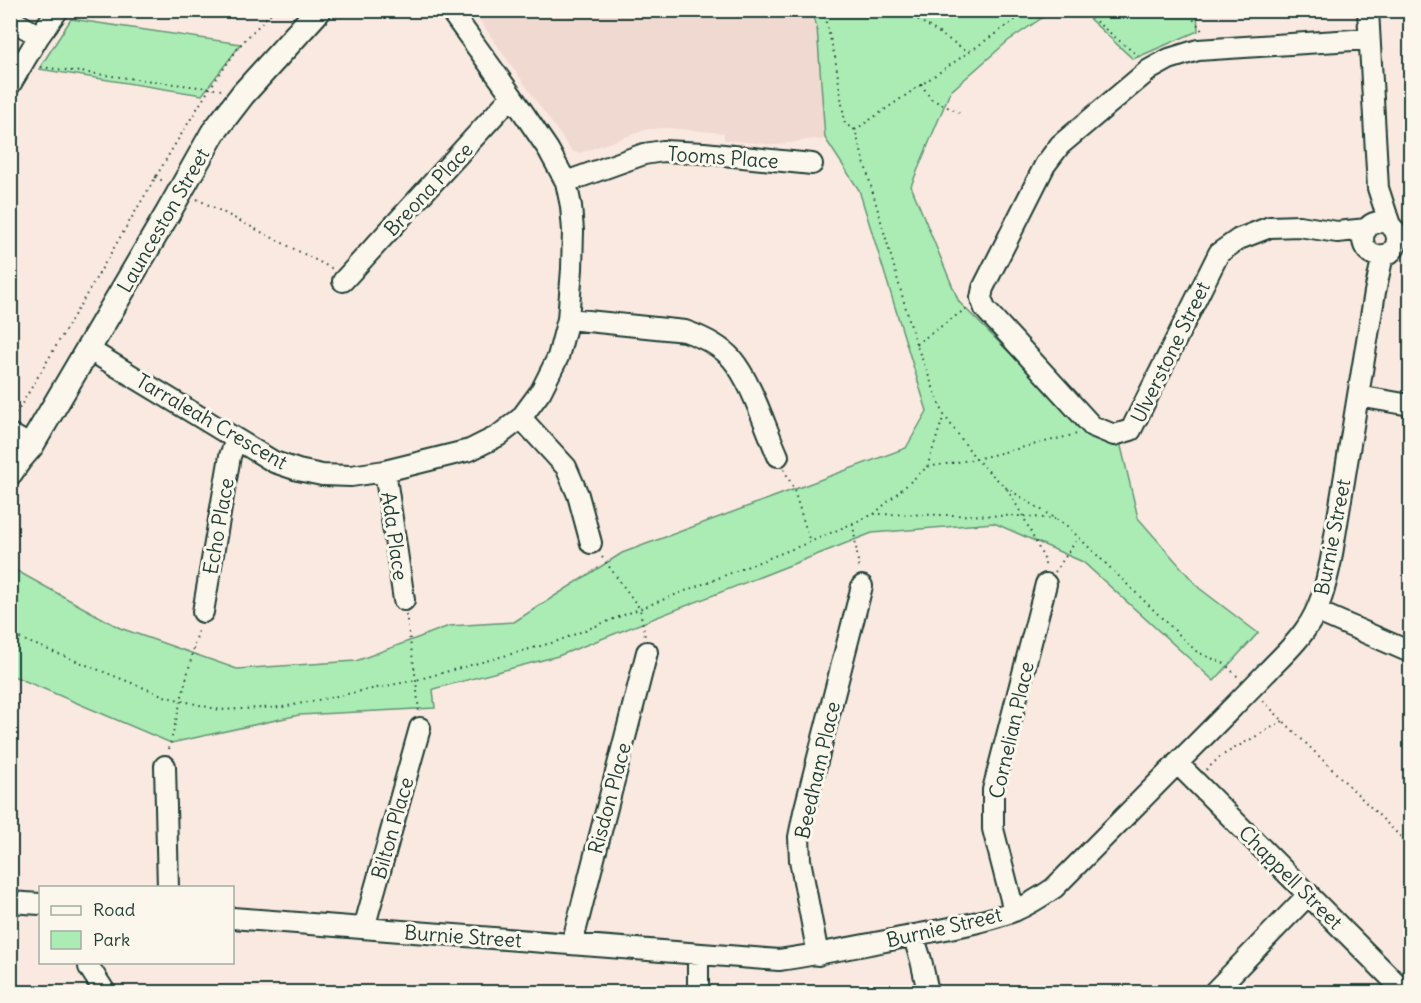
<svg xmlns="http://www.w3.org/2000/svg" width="1421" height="1003" font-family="Delius,sans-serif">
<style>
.built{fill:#f0d9d0}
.green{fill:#abecb5;stroke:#659474;stroke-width:1.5}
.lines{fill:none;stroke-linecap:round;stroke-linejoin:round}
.minor-casing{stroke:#1f3d34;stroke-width:24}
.major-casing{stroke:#1f3d34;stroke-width:28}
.path{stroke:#1f3d34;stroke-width:2;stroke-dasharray:1.5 4.5;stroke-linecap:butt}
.minor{stroke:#fbf7ec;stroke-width:20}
.major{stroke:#fbf7ec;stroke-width:24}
.minor-bridge-casing{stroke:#1f3d34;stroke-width:24;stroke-linecap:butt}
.minor-bridge{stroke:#fbf7ec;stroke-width:20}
.labels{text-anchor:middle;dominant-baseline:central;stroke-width:6;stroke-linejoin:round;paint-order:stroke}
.street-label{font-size:20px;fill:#1f3d34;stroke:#fbf7ec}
</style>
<rect width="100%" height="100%" fill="#fae9e0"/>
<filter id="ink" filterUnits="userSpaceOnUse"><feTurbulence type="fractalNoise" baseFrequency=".0167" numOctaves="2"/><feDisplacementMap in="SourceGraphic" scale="12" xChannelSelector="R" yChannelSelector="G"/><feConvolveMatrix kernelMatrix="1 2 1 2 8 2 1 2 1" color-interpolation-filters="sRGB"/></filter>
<g filter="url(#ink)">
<path class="built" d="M473 11H812L817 27 825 138 821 140 814 139 776 145 724 140V133L667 128 648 129 580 153 574 152 570 149Z"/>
<path class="green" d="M812 11H1052L1008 41 950 92 911 186 959 302 1097 440 1120 442 1138 518 1199 588 1258 633 1214 681 1083 562 994 523 872 533 558 656 433 689 435 708 299 715 171 743 11 675 10 567 120 628 237 669 356 661 449 626 514 622 622 553 906 448 927 411 859 190 825 138 817 27Z
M1081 11H1197L1198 31 1133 59Z
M71 19 241 44 202 95 39 69Z"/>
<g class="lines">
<g class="minor-casing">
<path id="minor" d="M1368 10 1378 188 1390 225
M10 19 39 36
M10 85 39 36 58 10
M566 182 644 154 663 151 704 153 812 164
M1363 239a17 17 0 1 1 34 0a17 17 0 1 1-34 0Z
M1367 229 1337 232 1299 226 1270 227 1239 239 1219 253 1131 430 1114 435 1092 426 985 309 981 298 983 288 1045 165 1060 145 1149 70 1169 59 1198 50 1369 39
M343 281 512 96
M568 319 685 331C702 337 720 345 732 359 752 383 765 427 778 456
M88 349 274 462 298 470 322 475 351 476 385 471 470 450 498 436 521 418 541 391 558 357 568 319 572 269 573 231 571 206 566 182 548 149 512 96 450 10
M1358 396 1410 405
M521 418 566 467 578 495 591 543
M10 434 31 446
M385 471 404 600
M1316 611 1410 652
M203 612 230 456 236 440
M1268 671C1280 658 1295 645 1305 630 1320 610 1326 584 1331 560L1375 292 1383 255
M1177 763 1400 987 1404 992
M165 766 168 888
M10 902 40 904
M1014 911 993 829V790L1046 584
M232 918 779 960C822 954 864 945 906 937 942 929 980 924 1014 911 1028 905 1041 897 1054 888L1231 709
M364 928 420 728
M913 935 921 960 928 992
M572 944 647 652
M818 955 800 860 799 837 804 812 862 586
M89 962V967L105 992
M1215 991 1309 894
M698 992V954"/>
</g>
<g class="major-casing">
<path id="major" d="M10 473 19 460 31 446 168 213 213 133 243 94 319 10"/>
</g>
<path class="path" d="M823 10 835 57 845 124 855 130 916 344 944 415 976 459 1005 487 1067 526 1197 652 1225 664 1239 678
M903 10 964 49 972 50 1029 10
M1082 10 1138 56
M1186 10 1201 29V32
M41 67 222 90
M921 84 931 99 962 114
M855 130 972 50
M155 177 165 182
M197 199 333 269
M916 344 967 308
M13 419 174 146 210 88 241 44 274 10
M927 467 944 415
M784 469 794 490 810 542
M1007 489 1023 516 1045 561V567
M874 514 927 467 976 459 1077 434
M853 524 859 569
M602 557 640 609 645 637
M1055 572 1078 538
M406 614 416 680 419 713
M10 631 21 639 167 697 220 710 283 707 416 680 555 642 810 542 874 514 1023 516 1055 519
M1263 701 1410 846
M169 749 199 627
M1206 770 1221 756 1283 721"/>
<use href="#minor" class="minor"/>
<use href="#major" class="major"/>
<g class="minor-bridge-casing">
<path id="minor-bridge" d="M1231 709 1268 671"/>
</g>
<use href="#minor-bridge" class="minor-bridge"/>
</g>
</g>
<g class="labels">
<g class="street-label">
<text transform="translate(723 157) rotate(4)">Tooms Place</text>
<text transform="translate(428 189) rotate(-47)">Breona Place</text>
<text transform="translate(163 220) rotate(-60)">Launceston Street</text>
<text transform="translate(1170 352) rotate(-64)">Ulverstone Street</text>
<text transform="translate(212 421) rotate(30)">Tarraleah Crescent</text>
<text transform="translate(218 526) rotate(-80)">Echo Place</text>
<text transform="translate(395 536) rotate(82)">Ada Place</text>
<text transform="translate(1332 537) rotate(-79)">Burnie Street</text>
<text transform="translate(1011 730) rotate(-77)">Cornelian Place</text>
<text transform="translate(817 770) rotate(-77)">Beedham Place</text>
<text transform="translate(609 798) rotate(-75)">Risdon Place</text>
<text transform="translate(392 828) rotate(-74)">Bilton Place</text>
<text transform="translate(1291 877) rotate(45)">Chappell Street</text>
<text transform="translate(944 927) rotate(-13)">Burnie Street</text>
<text transform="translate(463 936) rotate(4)">Burnie Street</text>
</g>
</g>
<rect width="1421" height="1003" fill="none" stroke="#fbf7ec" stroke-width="36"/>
<rect x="18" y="18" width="1385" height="967" fill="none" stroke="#1f3d34" stroke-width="2" filter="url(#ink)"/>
<rect x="39" y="886" width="195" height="78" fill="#fbf7ec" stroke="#a3ada2" stroke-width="1.5"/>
<rect x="51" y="906" width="30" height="9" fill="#fbf7ec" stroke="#a3ada2" stroke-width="1.5"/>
<text x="93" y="916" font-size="18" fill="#1f3d34">Road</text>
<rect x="51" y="931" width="30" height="18" fill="#abecb5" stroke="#a3ada2" stroke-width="1.5"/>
<text x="93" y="946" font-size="18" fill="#1f3d34">Park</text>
</svg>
